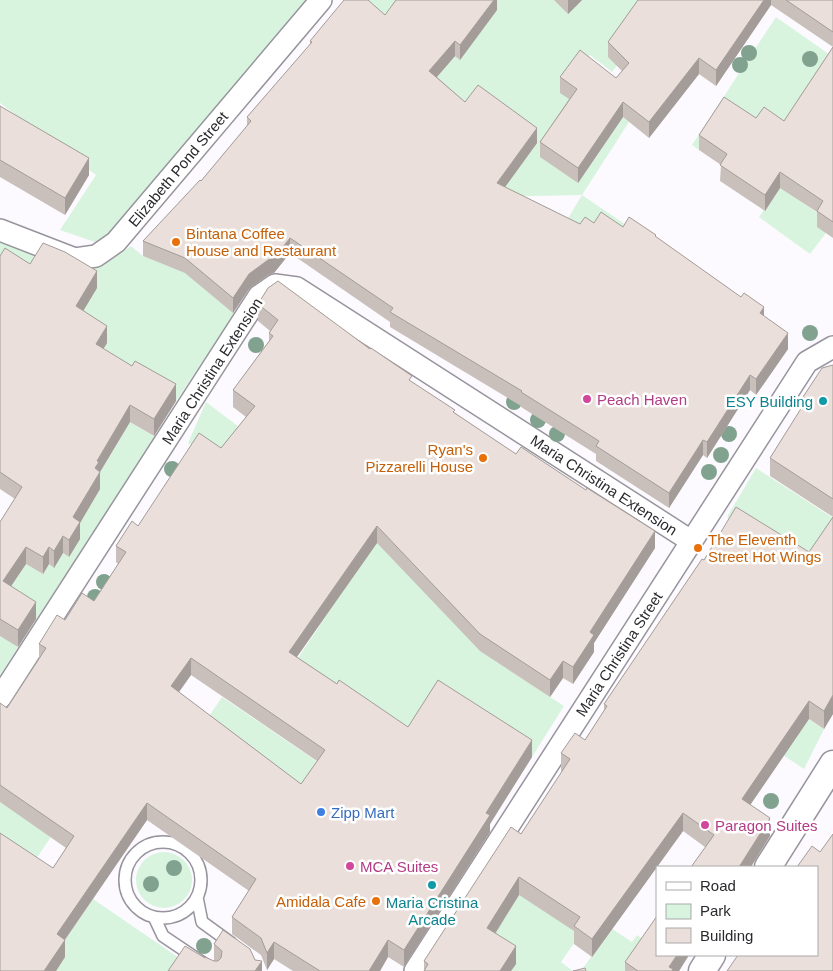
<svg xmlns="http://www.w3.org/2000/svg" width="833" height="971" font-family="Helvetica,sans-serif">
<style>
.green{fill:#d8f4df}
.lines{fill:none;stroke-linecap:round;stroke-linejoin:round}
.service-casing{stroke:#97949d;stroke-width:14}
.minor-casing{stroke:#97949d;stroke-width:24}
.tertiary-casing{stroke:#97949d;stroke-width:29}
.service{stroke:#fff;stroke-width:11}
.minor{stroke:#fff;stroke-width:21}
.tertiary{stroke:#fff;stroke-width:26}
.tree{fill:#80a28f}
.wall{fill:#c9c0bb;fill-rule:evenodd}
.shaded-wall{fill:#a49c99}
.building{fill:#eadfda;stroke:#a49c99;fill-rule:evenodd}
.food-dot{fill:#e8710a;stroke:#fff;stroke-width:2}
.hotel-dot{fill:#d1479c;stroke:#fff;stroke-width:2}
.culture-dot{fill:#0f9aa8;stroke:#fff;stroke-width:2}
.shop-dot{fill:#3f7fe0;stroke:#fff;stroke-width:2}
.labels{text-anchor:middle;dominant-baseline:central;stroke-width:5;stroke-linejoin:round;paint-order:stroke}
.street-label{font-size:15px;fill:#2a292d;stroke:#fff}
.food-label{font-size:15px;fill:#c56008;stroke:#fff;text-anchor:start}
.hotel-label{font-size:15px;fill:#b23c85;stroke:#fff;text-anchor:start}
.culture-label{font-size:15px;fill:#0d838f;stroke:#fff;text-anchor:end}
.shop-label{font-size:15px;fill:#366cbe;stroke:#fff;text-anchor:start}
</style>
<rect width="100%" height="100%" fill="#fcfafe"/>
<path class="green" d="M0 0H330L133 227 98 243 60 230 96 175 0 103Z
M357 0H649L629 49 612 72 590 55 576 74 594 95 629 122 582 195 632 229 561 230 582 195 480 197Z
M776 17 833 57 784 136 725 113 699 150 692 145Z
M780 187 823 217 826 233 810 254 759 217Z
M0 239 45 256 30 281 0 273Z
M131 246 143 256 186 273 236 314 220 335 176 401 132 383 76 323 66 269 102 266Z
M206 402 247 433 217 462 188 443Z
M130 422 155 437 0 675V579L26 564 43 574 49 564 54 567 63 553 69 557 73 534 100 489 93 464 110 456Z
M756 468 833 518 815 563 736 525 727 517Z
M376 541 468 638 494 660 564 706 532 757 403 741 294 664Z
M222 697 325 767 269 847 168 777Z
M797 712 824 729 804 769 783 755Z
M0 802 51 837 14 891 0 882Z
M136 880a28 28 0 1 1 56 0a28 28 0 1 1-56 0Z
M519 895 579 934 591 915 632 942 637 935 650 944 631 971H581L596 950 579 936 561 962 573 971H511L515 964 479 923Z
M93 899 185 962 179 971H56L65 957 57 951Z"/>
<g class="lines">
<g class="service-casing">
<path id="service" d="M125 880a38 38 0 1 1 76 0a38 38 0 1 1-76 0Z
M197 897 202 922 231 943
M154 917 163 936 215 971"/>
</g>
<g class="minor-casing">
<path id="minor" d="M0 230 75 259 96 256 116 242 321 0
M0 698 259 296 275 285 297 288 691 541
M415 971 807 362 833 347"/>
</g>
<g class="tertiary-casing">
<path id="tertiary" d="M768 867 833 764
M702 971 712 955"/>
</g>
<use href="#service" class="service"/>
<use href="#minor" class="minor"/>
<use href="#tertiary" class="tertiary"/>
</g>
<g class="tree">
<circle cx="749" cy="53" r="8"/>
<circle cx="810" cy="59" r="8"/>
<circle cx="740" cy="65" r="8"/>
<circle cx="810" cy="333" r="8"/>
<circle cx="256" cy="345" r="8"/>
<circle cx="514" cy="402" r="8"/>
<circle cx="538" cy="420" r="8"/>
<circle cx="557" cy="434" r="8"/>
<circle cx="729" cy="434" r="8"/>
<circle cx="721" cy="455" r="8"/>
<circle cx="172" cy="469" r="8"/>
<circle cx="709" cy="472" r="8"/>
<circle cx="104" cy="582" r="8"/>
<circle cx="95" cy="597" r="8"/>
<circle cx="771" cy="801" r="8"/>
<circle cx="174" cy="868" r="8"/>
<circle cx="151" cy="884" r="8"/>
<circle cx="204" cy="946" r="8"/>
</g>
<path class="wall" d="M497 0V10L460 60 455 56 437 77 465 102 537 143 505 187 580 224 594 223 623 227 656 237 764 316 788 349 756 395 750 390 707 458 703 455 669 508 596 461V454L521 407V406L390 327V322L290 253 274 273 268 275 249 289 233 313 185 273 143 256V241L201 181 247 126V117L310 45V41L385 15Z
M554 0H582L568 14Z
M638 0H833V238L817 227V212L780 188 765 211 720 181 721 165 699 150V135L756 118 784 121 833 47 771 5 716 86 699 74 649 138 623 117 578 183 540 157V142L569 99 560 93V77L616 78 622 71 608 57V42Z
M0 106 89 175 65 215 0 177Z
M0 256 30 264 97 288 83 311 107 343 103 349 176 401 154 436 130 422 100 472V489L80 523V539L69 557 63 553 54 568 49 564 43 574 26 564 11 586 36 619 18 647 0 636V522L15 499 0 489Z
M258 304 412 382 455 413 655 548 594 643V652L573 684 563 678 550 697 480 651 377 543 297 657 337 684 408 727 532 757 490 824V832L404 967 388 957 380 971H293L274 959 267 970 261 955 232 934V917L249 891 147 820 65 940V957L56 971H0L53 868 66 848 0 802V703L7 708 39 659V644L65 620 94 601 118 564 116 562V546L221 448 246 417 233 407V390L269 341V333L270 331 258 321ZM191 675 317 761 301 784 179 692Z
M833 365V714L824 729 809 719 750 805 770 836 705 847 683 831 592 957 574 944V931L519 895 496 933 516 964 511 971H424V961L521 834 562 772 561 771V753L585 740 604 711V704L704 560 809 552 833 517 770 476V458L803 406V397Z
M214 944 255 960 262 971H168L205 958 214 961Z
M657 955H689L679 971H625V962Z"/>
<path class="shaded-wall" d="M494 0H497V10L460 60V45Z
M568 0H582L568 14Z
M764 0H771V5L716 86V70Z
M455 41V56L429 86V71Z
M699 58V74L649 138V122Z
M623 102V117L578 183V168Z
M537 128V143L497 198V183Z
M89 158V175L65 215V198Z
M780 172V188L765 211V195Z
M290 238V253L274 273 268 275 249 289 233 313V298L249 274Z
M97 271V288L76 323V306Z
M764 307V322L760 313Z
M107 326V343L96 361V344Z
M788 333V349L756 395V379Z
M750 375V390L707 458V442Z
M176 384V401L154 436V419Z
M130 405V422L100 472V489L80 523V539L69 557V540L73 517 95 468 97 461Z
M703 440V455L669 508V493Z
M377 526V543L289 668V652Z
M655 531V548L594 643V652L573 684V667L590 632Z
M63 536V553L54 568V551Z
M26 547V564L3 598V581Z
M49 547V564L43 574V557Z
M36 602V619L18 647V630Z
M191 658V675L171 703V686Z
M563 661V678L550 697V680Z
M833 695V714L824 729V711Z
M809 701V719L742 817V799Z
M532 740V757L490 824V832L404 967V950L486 813Z
M147 803V820L57 951V934Z
M683 813V831L592 957V939Z
M770 818V836L751 867H739Z
M519 877V895L487 946V928Z
M65 940V957L56 971H44Z
M388 940V957L380 971H369Z
M274 942V959L267 970V953Z
M516 946V964L511 971H500Z
M677 955H689L679 971H669V967Z
M262 961V971H255Z"/>
<path class="building" d="M344 0H368L385 15 396 0H494L460 45 455 41 429 71 465 102 478 85 537 128 497 183 580 224 585 217 594 223 601 212 623 227 629 217 656 235 655 236 741 297 744 293 764 307 760 313 788 333 756 379 750 375 707 442 703 440 669 493 596 446 599 441 521 392 522 391 390 312 393 308 290 238 274 258 268 260 249 274 233 298 185 258 143 241 200 180 201 181 251 121 247 117 312 42 310 41Z
M638 0H764L716 70 699 58 649 122 623 102 578 168 540 142 577 89 560 77 580 50 616 78 629 63 608 42Z
M786 0H833V32Z
M833 47V222L817 211 823 201 780 172 765 195 720 165 727 154 699 135 724 97 756 118 764 107 784 121Z
M0 106 89 158 65 198 0 160Z
M43 243 65 252 97 271 76 306 107 326 96 344 132 366 135 361 176 384 154 419 130 405 97 461 99 462 95 468 100 472 73 517 80 522 69 540 63 536 54 551 49 547 43 557 26 547 3 581 36 602 18 630 0 619V522L22 487 0 472V256L5 248 30 264Z
M278 281 370 349 371 348 412 376 409 380 455 410 453 412 516 454 521 447 586 490 587 488 655 531 590 632 594 635 573 667 563 661 550 680 480 634 377 526 289 652 337 684 339 680 408 727 438 680 532 740 486 813 490 815 404 950 388 940 369 971H320L274 942 267 953 261 938 232 917 256 879 147 803 57 934 65 940 44 971H0V833L53 868 74 836 0 785V703L7 708 46 648 39 644 57 615 65 620 82 593 94 601 126 552 116 546 132 521 138 526 199 433 221 448 255 406 233 390 273 336 269 333 278 320 258 304 268 288ZM191 658 325 750 301 784 171 686Z
M833 365V499L770 458 807 399 803 397 822 368Z
M736 507 809 552 833 517V695L824 711 809 701 742 799 770 818 739 867H691L714 835 683 813 592 939 574 926 580 917 519 877 487 928 516 946 500 971H424L428 964 424 961 511 827 521 834 570 759 561 753 575 733 585 740 607 706 604 704 702 559 704 560Z
M833 834V971H727L738 955H817V867H797L812 846 820 852Z
M657 916V955H677L669 967 673 969 672 971H638L625 962Z
M223 930 250 949 255 960 262 961 255 971H168L185 946 205 958V957L214 961H218L221 958 222 951 214 944Z
M585 968 586 971H573Z"/>
<g class="food-dot">
<circle cx="176" cy="242" r="5"/>
<circle cx="483" cy="458" r="5"/>
<circle cx="698" cy="548" r="5"/>
<circle cx="376" cy="901" r="5"/>
</g>
<g class="hotel-dot">
<circle cx="587" cy="399" r="5"/>
<circle cx="705" cy="825" r="5"/>
<circle cx="350" cy="866" r="5"/>
</g>
<g class="culture-dot">
<circle cx="823" cy="401" r="5"/>
<circle cx="432" cy="885" r="5"/>
</g>
<circle class="shop-dot" cx="321" cy="812" r="5"/>
<g class="labels">
<g class="street-label">
<text transform="translate(178 169) rotate(-50)">Elizabeth Pond Street</text>
<text transform="translate(212 371) rotate(-57)">Maria Christina Extension</text>
<text transform="translate(604 485) rotate(33)">Maria Christina Extension</text>
<text transform="translate(619 654) rotate(-57)">Maria Christina Street</text>
</g>
<g class="food-label">
<text x="186" y="233">Bintana Coffee<tspan x="186" dy="17">House and Restaurant</tspan></text>
<text x="473" y="449" text-anchor="end">Ryan's<tspan x="473" dy="17">Pizzarelli House</tspan></text>
<text x="708" y="539">The Eleventh<tspan x="708" dy="17">Street Hot Wings</tspan></text>
<text x="366" y="901" text-anchor="end">Amidala Cafe</text>
</g>
<g class="hotel-label">
<text x="597" y="399">Peach Haven</text>
<text x="715" y="825">Paragon Suites</text>
<text x="360" y="866">MCA Suites</text>
</g>
<g class="culture-label">
<text x="813" y="401">ESY Building</text>
<text x="432" y="902" text-anchor="middle">Maria Cristina<tspan x="432" dy="17">Arcade</tspan></text>
</g>
<g class="shop-label">
<text x="331" y="812">Zipp Mart</text>
</g>
</g>
<rect x="656" y="866" width="162" height="90" fill="#ffffff" stroke="#aaa9ab"/>
<rect x="666" y="882" width="25" height="8" fill="#ffffff" stroke="#aaa9ab"/>
<text x="700" y="891" font-size="15" fill="#2a292d">Road</text>
<rect x="666" y="904" width="25" height="15" fill="#d8f4df" stroke="#aaa9ab"/>
<text x="700" y="916" font-size="15" fill="#2a292d">Park</text>
<rect x="666" y="928" width="25" height="15" fill="#eadfda" stroke="#aaa9ab"/>
<text x="700" y="941" font-size="15" fill="#2a292d">Building</text>
</svg>
